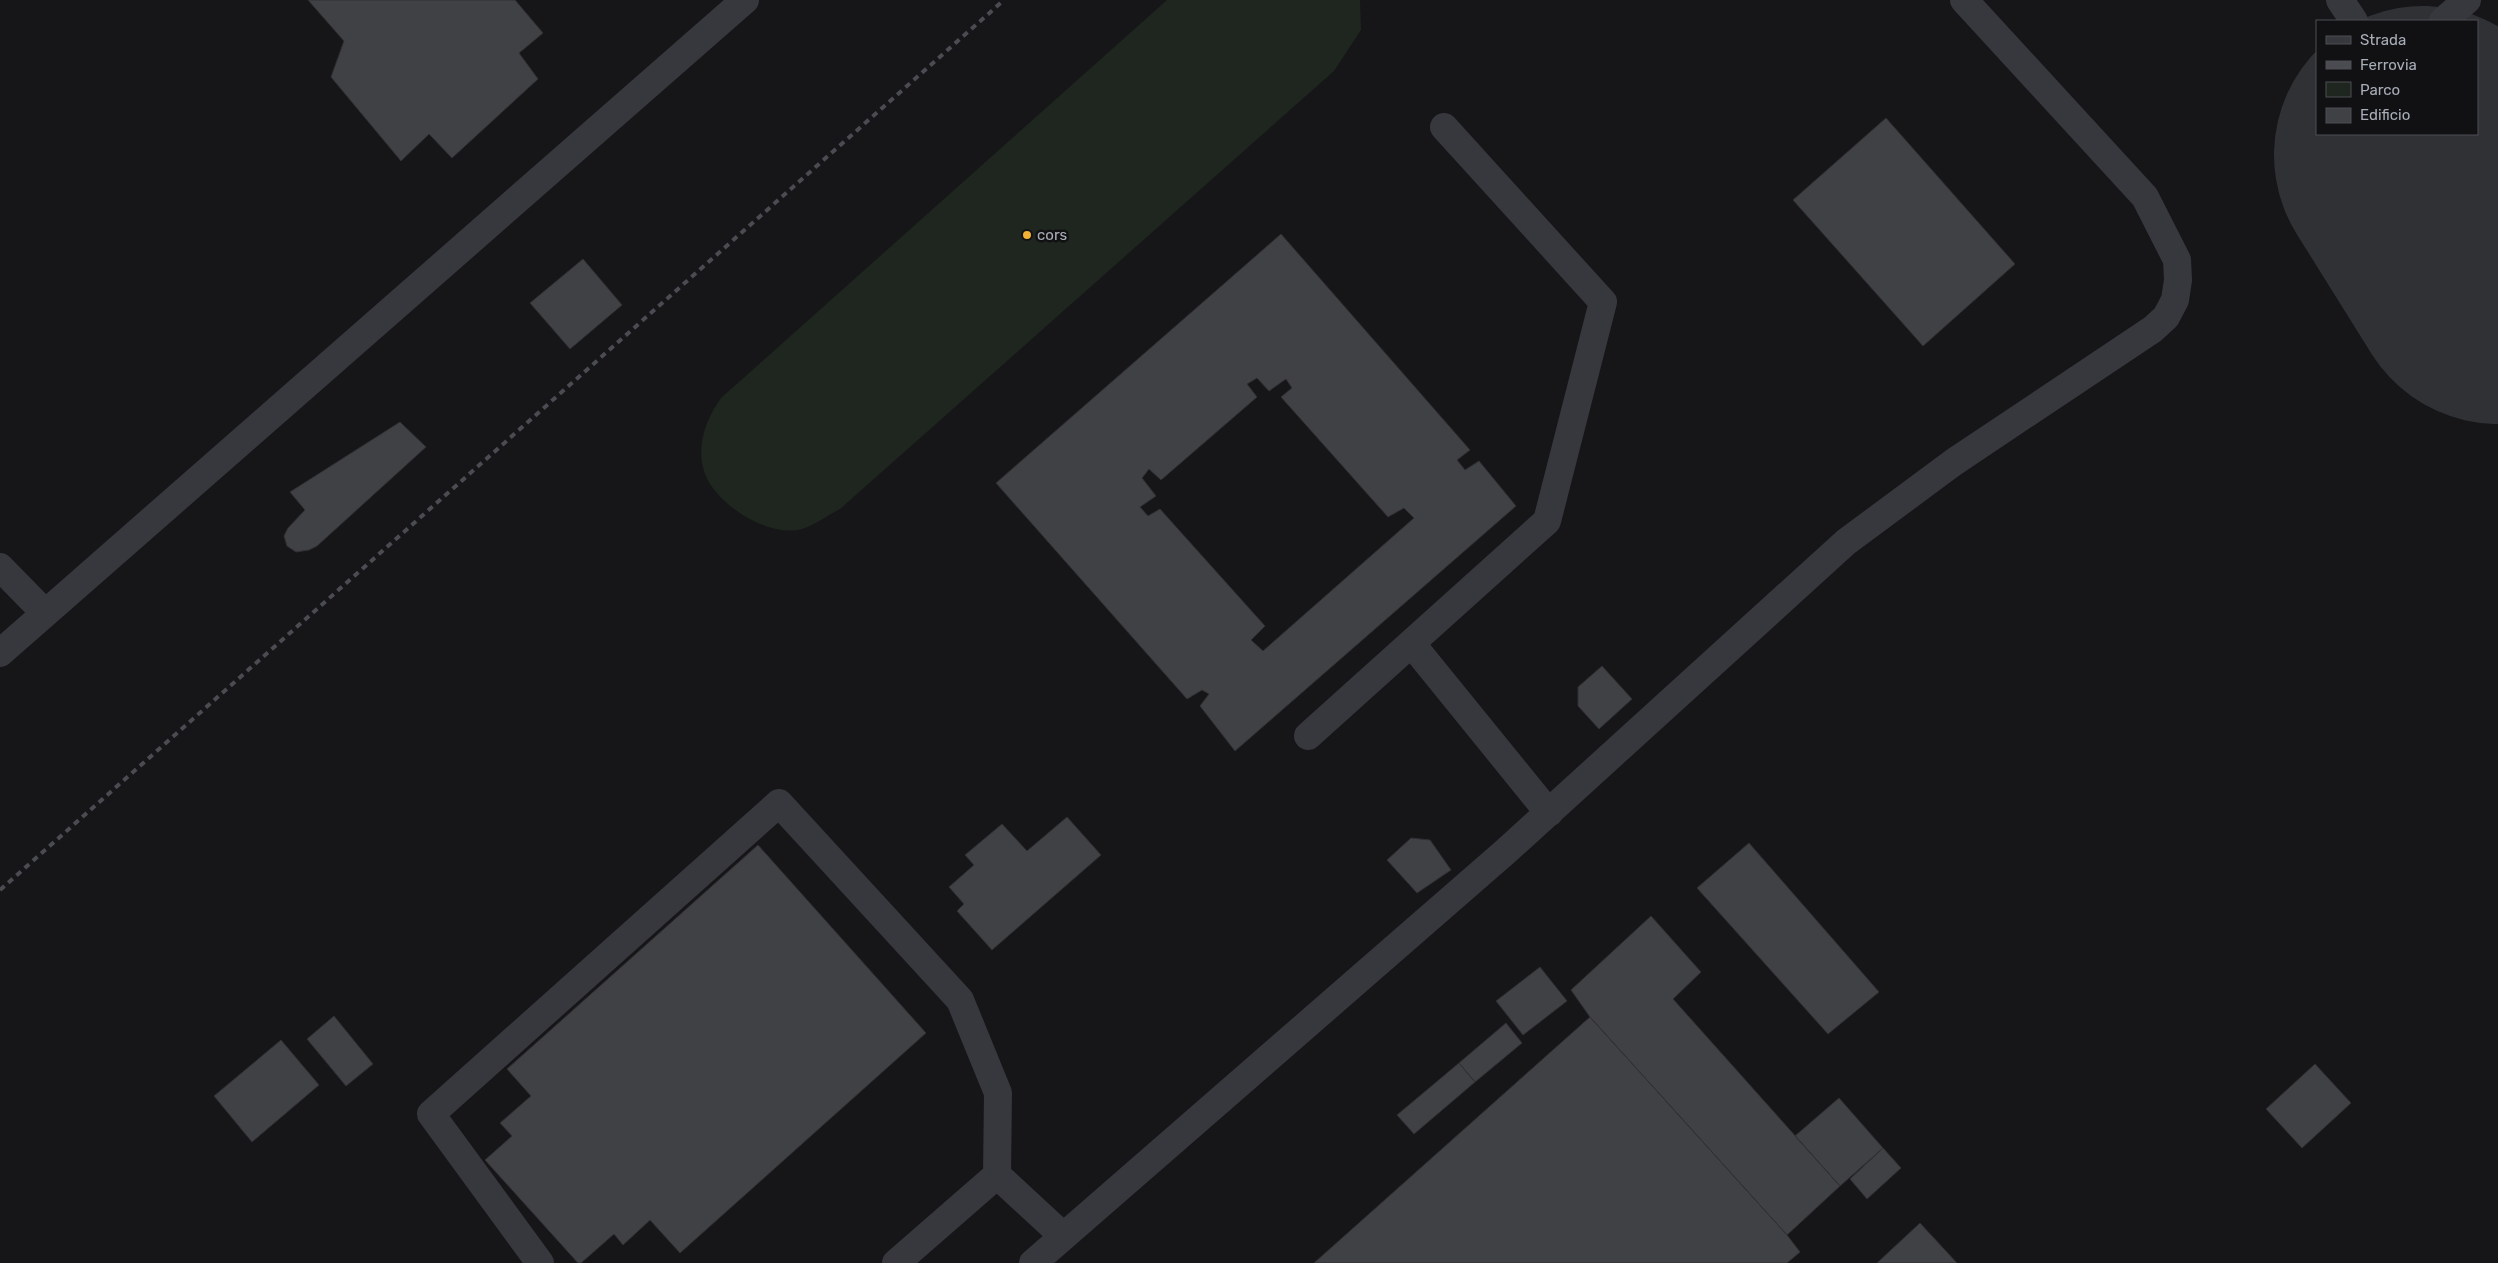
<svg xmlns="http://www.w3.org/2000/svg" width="2498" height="1263" font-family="Rubik,sans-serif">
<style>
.green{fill:#1e261f}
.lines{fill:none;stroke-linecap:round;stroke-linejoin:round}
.runway{stroke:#303135;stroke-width:298}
.building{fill:#404145;stroke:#303034;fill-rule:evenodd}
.minor{stroke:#37383d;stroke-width:28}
.rail{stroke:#4a4c52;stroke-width:4;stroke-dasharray:6 5;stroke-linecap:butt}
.poi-dot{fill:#f2b134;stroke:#111113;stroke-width:2}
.labels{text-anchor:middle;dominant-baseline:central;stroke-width:5;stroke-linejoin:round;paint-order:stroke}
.poi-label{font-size:15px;fill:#a8adb8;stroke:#111113;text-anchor:start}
</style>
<rect width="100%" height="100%" fill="#161618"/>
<path class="green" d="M1167 0H1360L1361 30 1334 71 840 509C828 515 815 525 802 529 768 538 717 505 705 474 695 447 706 419 721 398Z"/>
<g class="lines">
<path class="runway" d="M2423 155 2498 275"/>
</g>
<path class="building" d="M308 0H515L543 33 519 53 538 79 452 158 429 134 401 161 331 77 344 41Z
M1886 118 2015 264 1923 346 1793 200Z
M1281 234 1470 450 1457 460 1465 470 1479 461 1516 506 1235 751 1200 706 1209 694 1202 690 1187 699 996 483ZM1257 378 1269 391 1286 379 1292 388 1281 397 1388 517 1404 508 1414 518 1263 651 1251 640 1265 626 1160 509 1148 516 1140 507 1156 496 1142 478 1149 469 1161 480 1257 397 1247 384Z
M583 259 622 305 570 349 530 303Z
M400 422 426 447 317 546 309 550 296 552 287 546 284 536 288 528 305 510 290 492Z
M1602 666 1632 699 1599 729 1578 706V687Z
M1067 817 1101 855 992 950 957 911 964 904 949 887 974 865 965 855 1002 824 1027 851Z
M1411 838 1430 840 1451 870 1417 893 1387 860Z
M1749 843 1879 992 1828 1034 1697 888Z
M758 845 926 1033 680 1253 650 1220 623 1245 614 1234 581 1263H578L485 1160 512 1136 500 1123 531 1096 507 1069Z
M1651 916 1701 972 1673 999 1840 1186 1787 1235 1590 1017 1571 990Z
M1540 967 1567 1001 1523 1035 1496 1001Z
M334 1016 373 1064 346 1086 307 1039Z
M1590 1017 1787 1235 1800 1252 1787 1263H1314Z
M1506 1023 1522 1043 1475 1082 1459 1063Z
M281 1040 319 1085 252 1142 214 1096Z
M1459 1063 1475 1082 1414 1134 1397 1115Z
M2315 1064 2351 1103 2302 1148 2266 1109Z
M1839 1098 1883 1148 1840 1186 1795 1136Z
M1883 1148 1901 1168 1867 1199 1850 1179Z
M1920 1223 1957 1263H1877Z"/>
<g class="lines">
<path class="minor" d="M2340 0 2354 21
M2443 21 2467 0
M0 567 45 613
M1411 643 1549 813
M0 653 745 0
M1308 736 1547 521 1603 302 1444 127
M540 1263 431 1114 779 803 960 1000 998 1093 997 1175
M896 1263 997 1175 1063 1236
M1033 1263 1505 852 1846 542 1954 462 2153 329 2166 317 2175 300 2178 280 2177 260 2145 197 1964 0"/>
<path class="rail" d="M0 890 1004 0"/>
</g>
<circle class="poi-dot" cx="1027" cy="235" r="5"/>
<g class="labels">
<g class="poi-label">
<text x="1037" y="235">cors</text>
</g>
</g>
<rect x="2316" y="20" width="162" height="115" fill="#111113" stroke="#4d4f55"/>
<rect x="2326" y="36" width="25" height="8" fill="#37383d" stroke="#4d4f55"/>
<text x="2360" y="45" font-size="15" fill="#a8adb8">Strada</text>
<rect x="2326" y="61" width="25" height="8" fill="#4a4c52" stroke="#4d4f55"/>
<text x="2360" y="70" font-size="15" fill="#a8adb8">Ferrovia</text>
<rect x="2326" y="82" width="25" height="15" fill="#1e261f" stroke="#4d4f55"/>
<text x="2360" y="95" font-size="15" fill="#a8adb8">Parco</text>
<rect x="2326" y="108" width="25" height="15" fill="#404145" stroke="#4d4f55"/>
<text x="2360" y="120" font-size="15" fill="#a8adb8">Edificio</text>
</svg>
